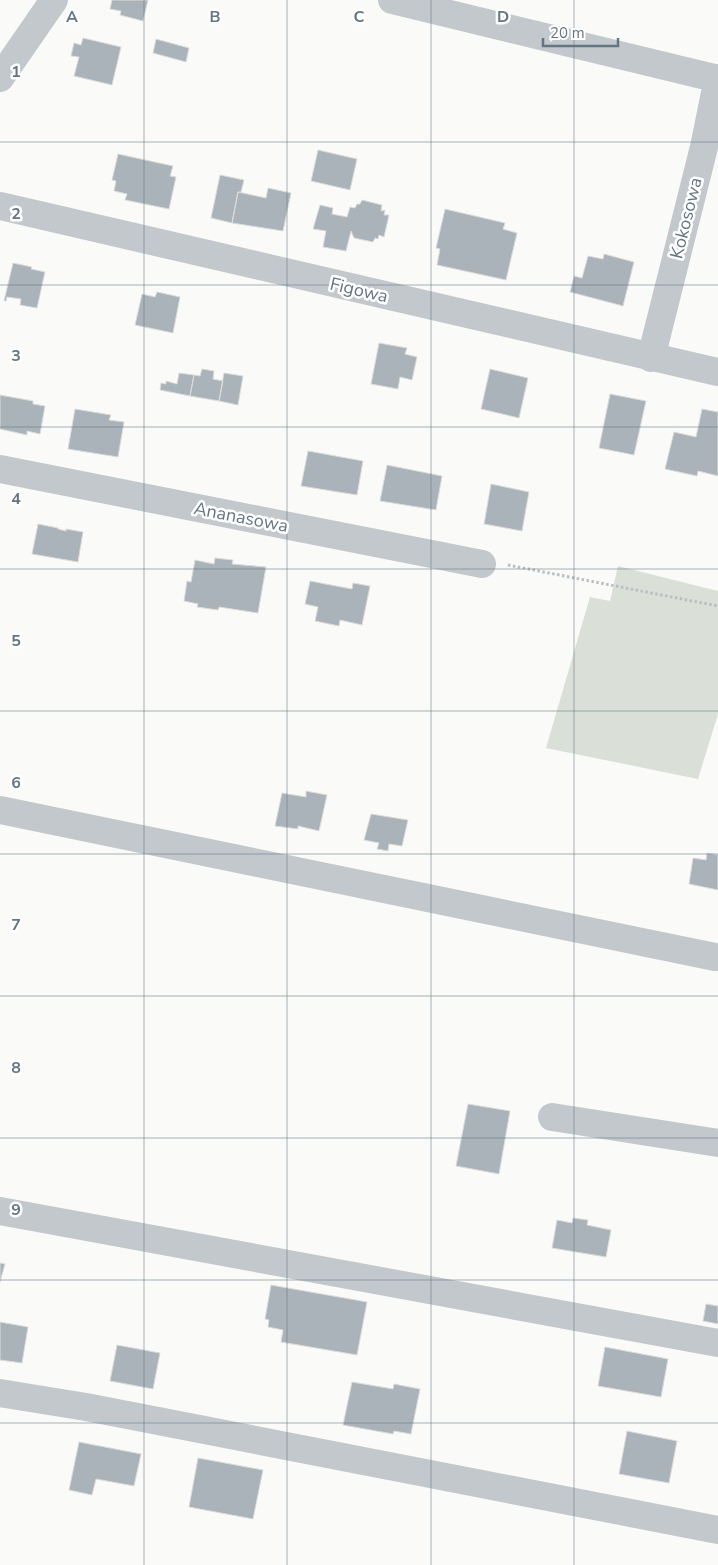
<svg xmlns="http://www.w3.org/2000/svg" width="718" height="1565" font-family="'Nunito Sans',sans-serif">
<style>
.green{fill:#dadfd7}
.building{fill:#aab3b9;stroke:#dcdcda}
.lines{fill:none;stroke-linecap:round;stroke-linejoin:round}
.path{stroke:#bbbfc2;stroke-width:3;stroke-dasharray:2.5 2.5;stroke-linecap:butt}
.minor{stroke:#c3c8cc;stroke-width:28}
.grid{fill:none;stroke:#657683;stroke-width:1;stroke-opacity:0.55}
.labels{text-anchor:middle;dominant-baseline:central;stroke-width:5;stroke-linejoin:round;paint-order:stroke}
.street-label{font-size:18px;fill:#657683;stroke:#fff}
.grid-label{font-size:16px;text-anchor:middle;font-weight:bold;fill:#657683;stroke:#fff;stroke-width:5;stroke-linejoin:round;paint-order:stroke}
</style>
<rect width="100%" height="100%" fill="#fafaf8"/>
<path class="green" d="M618 566 718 591V714L698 779 546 748 590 597 610 601Z"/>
<path class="building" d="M112 0H148L143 21 120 15 121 11 110 9Z
M83 38 121 47 112 85 74 76 79 57 71 56 74 43 81 45Z
M156 39 189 48 186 62 153 53Z
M318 150 357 159 350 190 311 181Z
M118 154 173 166 170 176 176 177 169 209 125 200 127 194 114 191 116 181 112 180Z
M220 175 244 180 241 192H238L232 223 211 218Z
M268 188 291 193 283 231 232 223 238 192 266 198Z
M362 200 382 205 381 211 385 210 384 215H389L384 237 379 235 378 239 375 238 373 242 354 238 351 231 346 251 323 247 326 231 313 229 320 205 333 208 332 214 347 217 350 207 355 208 357 204H360Z
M445 209 505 223 503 229 517 233 506 280 437 265 440 249 436 248Z
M604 254 634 262 623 306 570 292 574 276 582 278 588 256 603 259Z
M13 263 32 267 31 269 45 272 37 308 20 305 21 299 7 297 6 301H4Z
M157 292 180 297 173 333 135 325 142 294 155 297Z
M379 343 407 348 405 354 417 357 412 380 400 377 398 389 371 384Z
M202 369 214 371 213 379 223 381 219 401 190 396 194 375 200 376Z
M490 369 528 378 519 418 481 409Z
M179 373 194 375 190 396 160 390 161 383 166 384V381L177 384Z
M224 373 243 376 238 405 219 401Z
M610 394 646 401 634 455 599 448Z
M0 395 33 401V404L45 406 40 434 27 431V435L0 429Z
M75 409 111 415 109 420 124 422 118 457 68 449Z
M702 409 718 412V476L698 471 697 476 665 469 674 432 696 437Z
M308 451 363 461 357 495 301 486Z
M387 465 442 476 436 510 380 501Z
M491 484 529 492 522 531 484 524Z
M38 524 58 528V529L66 531V529L83 532 78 562 32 554Z
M215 558 233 560 232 564 266 567 258 613 219 607 218 610 197 607 198 604 184 601 187 581 191 582 195 560 214 564Z
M310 581 352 589 353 583 370 586 362 625 340 620 339 626 315 621 318 607 305 604Z
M306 791 327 795 319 831 298 826V829L275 826 282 793 306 797Z
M371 814 408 820 402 846 389 844 388 851 377 849 379 843 364 840Z
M707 853 718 855V890L689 884 693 858 706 860Z
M468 1104 510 1111 499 1174 456 1166Z
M573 1218 588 1220 587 1225 611 1230 606 1257 552 1248 557 1220 572 1223Z
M0 1263 5 1264 0 1282Z
M271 1285 367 1302 357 1355 281 1342 283 1330 268 1327 269 1320 265 1319Z
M706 1304 718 1306V1324L703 1321Z
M0 1322 28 1327 22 1363 0 1360Z
M117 1345 160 1353 153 1389 110 1381Z
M605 1347 668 1359 661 1397 598 1386Z
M352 1382 393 1389 394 1384 420 1389 411 1434 394 1431 393 1434 343 1425Z
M627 1431 677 1441 669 1483 619 1474Z
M79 1442 141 1454 134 1486 96 1479 92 1495 69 1490Z
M198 1458 263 1470 253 1519 189 1507Z"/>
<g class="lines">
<path class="path" d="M508 565 718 606"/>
<path class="minor" d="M392 0 718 79
M0 78 54 0
M0 206 718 372
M651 358 704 147 718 78
M0 469 482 564
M0 810 715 957
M552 1117 718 1143
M0 1211 718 1343
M0 1393 86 1407 718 1530"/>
</g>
<path class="grid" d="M144 0V1565M287 0V1565M431 0V1565M574 0V1565M0 142H718M0 285H718M0 427H718M0 569H718M0 711H718M0 854H718M0 996H718M0 1138H718M0 1280H718M0 1423H718"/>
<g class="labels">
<g class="street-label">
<text transform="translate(686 218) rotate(-76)">Kokosowa</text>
<text transform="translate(359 290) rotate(13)">Figowa</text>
<text transform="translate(241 517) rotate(11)">Ananasowa</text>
</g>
</g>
<g class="grid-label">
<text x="72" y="22">A</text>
<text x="215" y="22">B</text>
<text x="359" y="22">C</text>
<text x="503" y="22">D</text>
<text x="16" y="77">1</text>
<text x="16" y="219">2</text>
<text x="16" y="361">3</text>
<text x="16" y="504">4</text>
<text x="16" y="646">5</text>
<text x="16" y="788">6</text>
<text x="16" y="930">7</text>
<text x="16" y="1073">8</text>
<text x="16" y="1215">9</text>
</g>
<path d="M543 38v8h75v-8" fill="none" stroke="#657683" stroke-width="2.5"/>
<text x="550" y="38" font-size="15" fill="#657683" stroke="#ffffff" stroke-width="4" paint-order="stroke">20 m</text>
</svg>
